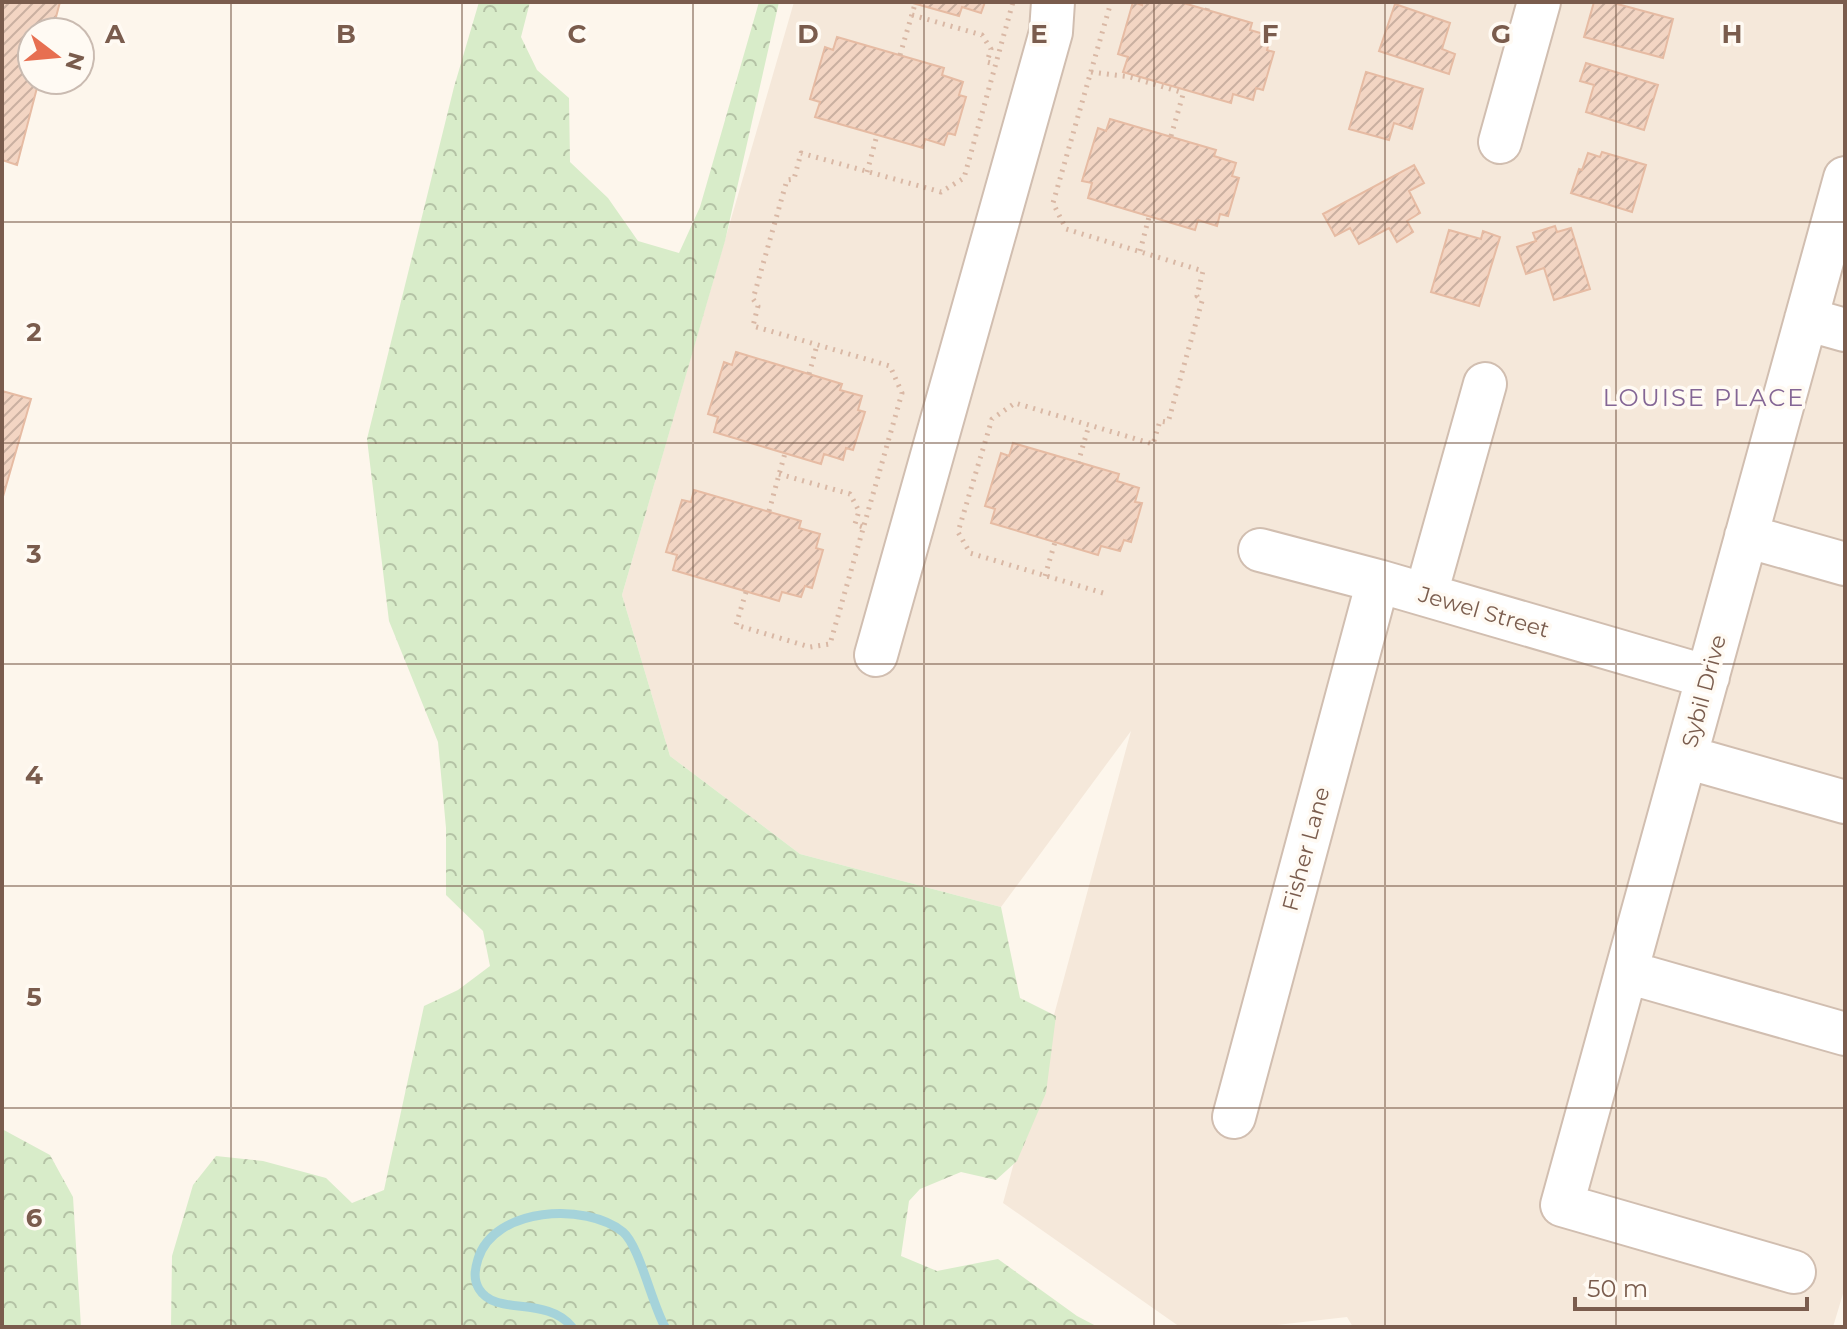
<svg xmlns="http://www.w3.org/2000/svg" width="1847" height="1329" font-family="Montserrat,sans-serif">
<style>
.residential{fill:#f5e8da}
.forest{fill:url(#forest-crowns)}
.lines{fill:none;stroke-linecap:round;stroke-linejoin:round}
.stream{stroke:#a5d3da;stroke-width:9}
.building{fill:url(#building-hatch);stroke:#e6bba3;stroke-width:2}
.minor-casing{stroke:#d1beb0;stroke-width:46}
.path{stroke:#d9b8a5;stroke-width:5;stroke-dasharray:2 6;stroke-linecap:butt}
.minor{stroke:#fff;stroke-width:42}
.grid{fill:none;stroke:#7a5c4d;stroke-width:2;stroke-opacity:0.55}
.labels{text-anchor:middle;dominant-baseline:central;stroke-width:7;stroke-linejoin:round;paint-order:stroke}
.street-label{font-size:22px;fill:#7a5c4d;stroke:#fffaf3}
.neighbourhood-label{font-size:24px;letter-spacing:2px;fill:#846695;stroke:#fffaf3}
.grid-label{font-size:26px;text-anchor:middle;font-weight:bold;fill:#7a5c4d;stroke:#fffaf3;stroke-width:7;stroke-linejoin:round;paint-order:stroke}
</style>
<defs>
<pattern id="forest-crowns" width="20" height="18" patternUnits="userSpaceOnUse" patternTransform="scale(2)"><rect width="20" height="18" fill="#d8ecc9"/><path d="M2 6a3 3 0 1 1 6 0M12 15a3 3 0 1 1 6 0" fill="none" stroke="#b4c2a5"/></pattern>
<pattern id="building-hatch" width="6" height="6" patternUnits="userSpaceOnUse" patternTransform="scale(2)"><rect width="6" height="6" fill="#f3d5c3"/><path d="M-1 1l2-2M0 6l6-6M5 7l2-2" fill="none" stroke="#cab0a1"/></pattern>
</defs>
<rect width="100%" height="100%" fill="#fdf6ec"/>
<path class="residential" d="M794 2H1845V1287L1833 1327H1353L1347 1317 1260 1327H1180L1003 1203 1131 731 1001 907 800 854 670 756 622 595Z"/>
<path class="forest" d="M479 2H530L521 37 537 70 569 98 570 162 608 198 638 241 679 253 700 207 759 2H779L725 241 622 595 670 756 800 854 1001 907 1020 998 1056 1016 1046 1093 1017 1161 996 1180 961 1172 920 1189 909 1201 901 1256 937 1271 998 1259 1077 1316 1098 1327H171L172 1256 193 1185 216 1156 263 1161 326 1178 352 1203 384 1190 424 1006 458 990 490 966 483 931 446 895V828L438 742 389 621 367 439 454 87Z
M2 1129 50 1155 73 1197 81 1327H2Z"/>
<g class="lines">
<path class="stream" d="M572 1327C546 1295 496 1317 479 1289 473 1279 475 1269 478 1259 494 1207 586 1202 623 1232 639 1245 652 1304 665 1327"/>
</g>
<path class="building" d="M2 2H60L52 32H32V80H39L17 165 2 160Z
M909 2H985L981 13 962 7 959 16Z
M1133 2 1142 5V2H1180L1252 23 1250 30 1271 36 1267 50 1274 52 1263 90 1256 88 1253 100 1233 94 1231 103 1123 72 1128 57 1118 54Z
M1594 2H1610L1673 19 1663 58 1584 37Z
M1395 4 1450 23 1442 49 1455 54 1449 74 1379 51Z
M837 37 944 68 942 75 963 82 959 95 966 97 955 135 948 133 944 145 925 139 923 148 815 117 820 102 810 99 825 47 833 50Z
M1586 63 1658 85 1644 130 1586 112 1594 85 1580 81Z
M1366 72 1423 89 1412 129 1394 123 1389 140 1349 129Z
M1110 119 1216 150 1214 156 1236 163 1232 176 1239 178 1228 216 1220 214 1217 226 1198 220 1195 230 1088 198 1092 183 1082 181 1098 128 1106 131Z
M1602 152 1646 165 1632 212 1571 193 1579 169 1582 170 1588 153 1600 157Z
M1414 165 1424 183 1409 191 1420 213 1407 221 1413 232 1397 242 1389 228 1359 244 1350 228 1335 236 1323 214Z
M1555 226 1557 232 1571 228 1590 289 1554 300 1544 268 1526 274 1517 247 1536 241 1533 233Z
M1449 230 1481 239 1483 231 1500 237 1479 306 1431 292Z
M736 352 842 384 840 390 862 396 858 410 865 412 853 450 846 448 843 460 824 454 821 464 714 432 718 417 708 414 724 362 732 365Z
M2 391 31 399 2 500Z
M1013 443 1119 474 1117 481 1139 488 1135 502 1142 503 1131 542 1124 540 1120 551 1101 546 1098 555 991 523 995 509 985 506 1001 453 1009 456Z
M694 490 801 521 799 528 820 534 816 548 823 550 812 588 805 586 801 597 782 592 779 601 673 570 677 555 666 552 682 500 691 502Z"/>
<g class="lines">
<g class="minor-casing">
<path id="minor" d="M1500 142 1539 2
M1806 319 1845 330
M1746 536 1845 564
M1260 550 1378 581 1708 677
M1426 594 1485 384
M876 655 1051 32 1053 2
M1686 757 1845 802
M1627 972 1845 1034
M1234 1117 1378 581
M1794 1272 1562 1205 1845 178"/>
</g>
<path class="path" d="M1207 10 1209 2
M912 15 982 35 991 49 987 62 995 64
M900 55 915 4
M1091 72 1130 77 1184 93
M1171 136 1184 91
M867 172 877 135
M1140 251 1149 217
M809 374 817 345
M1078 463 1089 425
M779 474 850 494 859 511 855 524 863 527
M769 511 785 453
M1045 576 1055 542
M746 592 736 625 810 647 830 644 902 393 890 366 753 326 758 306 753 299 787 180 794 179 801 153 941 192 964 178 1013 2
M1103 593 970 553 958 532 992 419 1015 403 1153 444 1160 421 1167 422 1169 419 1202 301 1197 296 1203 271 1066 229 1053 203 1111 2"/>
<use href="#minor" class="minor"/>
</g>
<path class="grid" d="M231 2V1327M462 2V1327M693 2V1327M924 2V1327M1154 2V1327M1385 2V1327M1616 2V1327M2 222H1845M2 443H1845M2 664H1845M2 886H1845M2 1108H1845"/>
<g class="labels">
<g class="street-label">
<text transform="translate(1484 612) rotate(16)">Jewel Street</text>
<text transform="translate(1704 691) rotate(-75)">Sybil Drive</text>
<text transform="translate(1306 849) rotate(-75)">Fisher Lane</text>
</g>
<g class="neighbourhood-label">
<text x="1704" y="397">LOUISE PLACE</text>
</g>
</g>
<g class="grid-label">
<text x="115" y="43">A</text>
<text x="346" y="43">B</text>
<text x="577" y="43">C</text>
<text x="808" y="43">D</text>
<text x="1039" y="43">E</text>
<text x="1270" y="43">F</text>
<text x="1501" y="43">G</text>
<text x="1732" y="43">H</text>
<text x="34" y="341">2</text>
<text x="34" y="563">3</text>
<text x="34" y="784">4</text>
<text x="34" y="1006">5</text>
<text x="34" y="1227">6</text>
</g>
<rect width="1847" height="1329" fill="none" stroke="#7a5c4d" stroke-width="8"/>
<g transform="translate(56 56) rotate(106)"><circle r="38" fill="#fffaf3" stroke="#cabbb1" stroke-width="2"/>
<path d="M0-6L14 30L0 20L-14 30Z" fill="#e76f51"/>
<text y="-12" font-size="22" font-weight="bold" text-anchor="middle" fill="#7a5c4d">N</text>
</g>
<path d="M1575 1297v12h232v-12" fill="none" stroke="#7a5c4d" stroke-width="4"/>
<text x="1587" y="1297" font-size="24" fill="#7a5c4d" stroke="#fffaf3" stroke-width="6" paint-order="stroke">50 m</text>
</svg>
